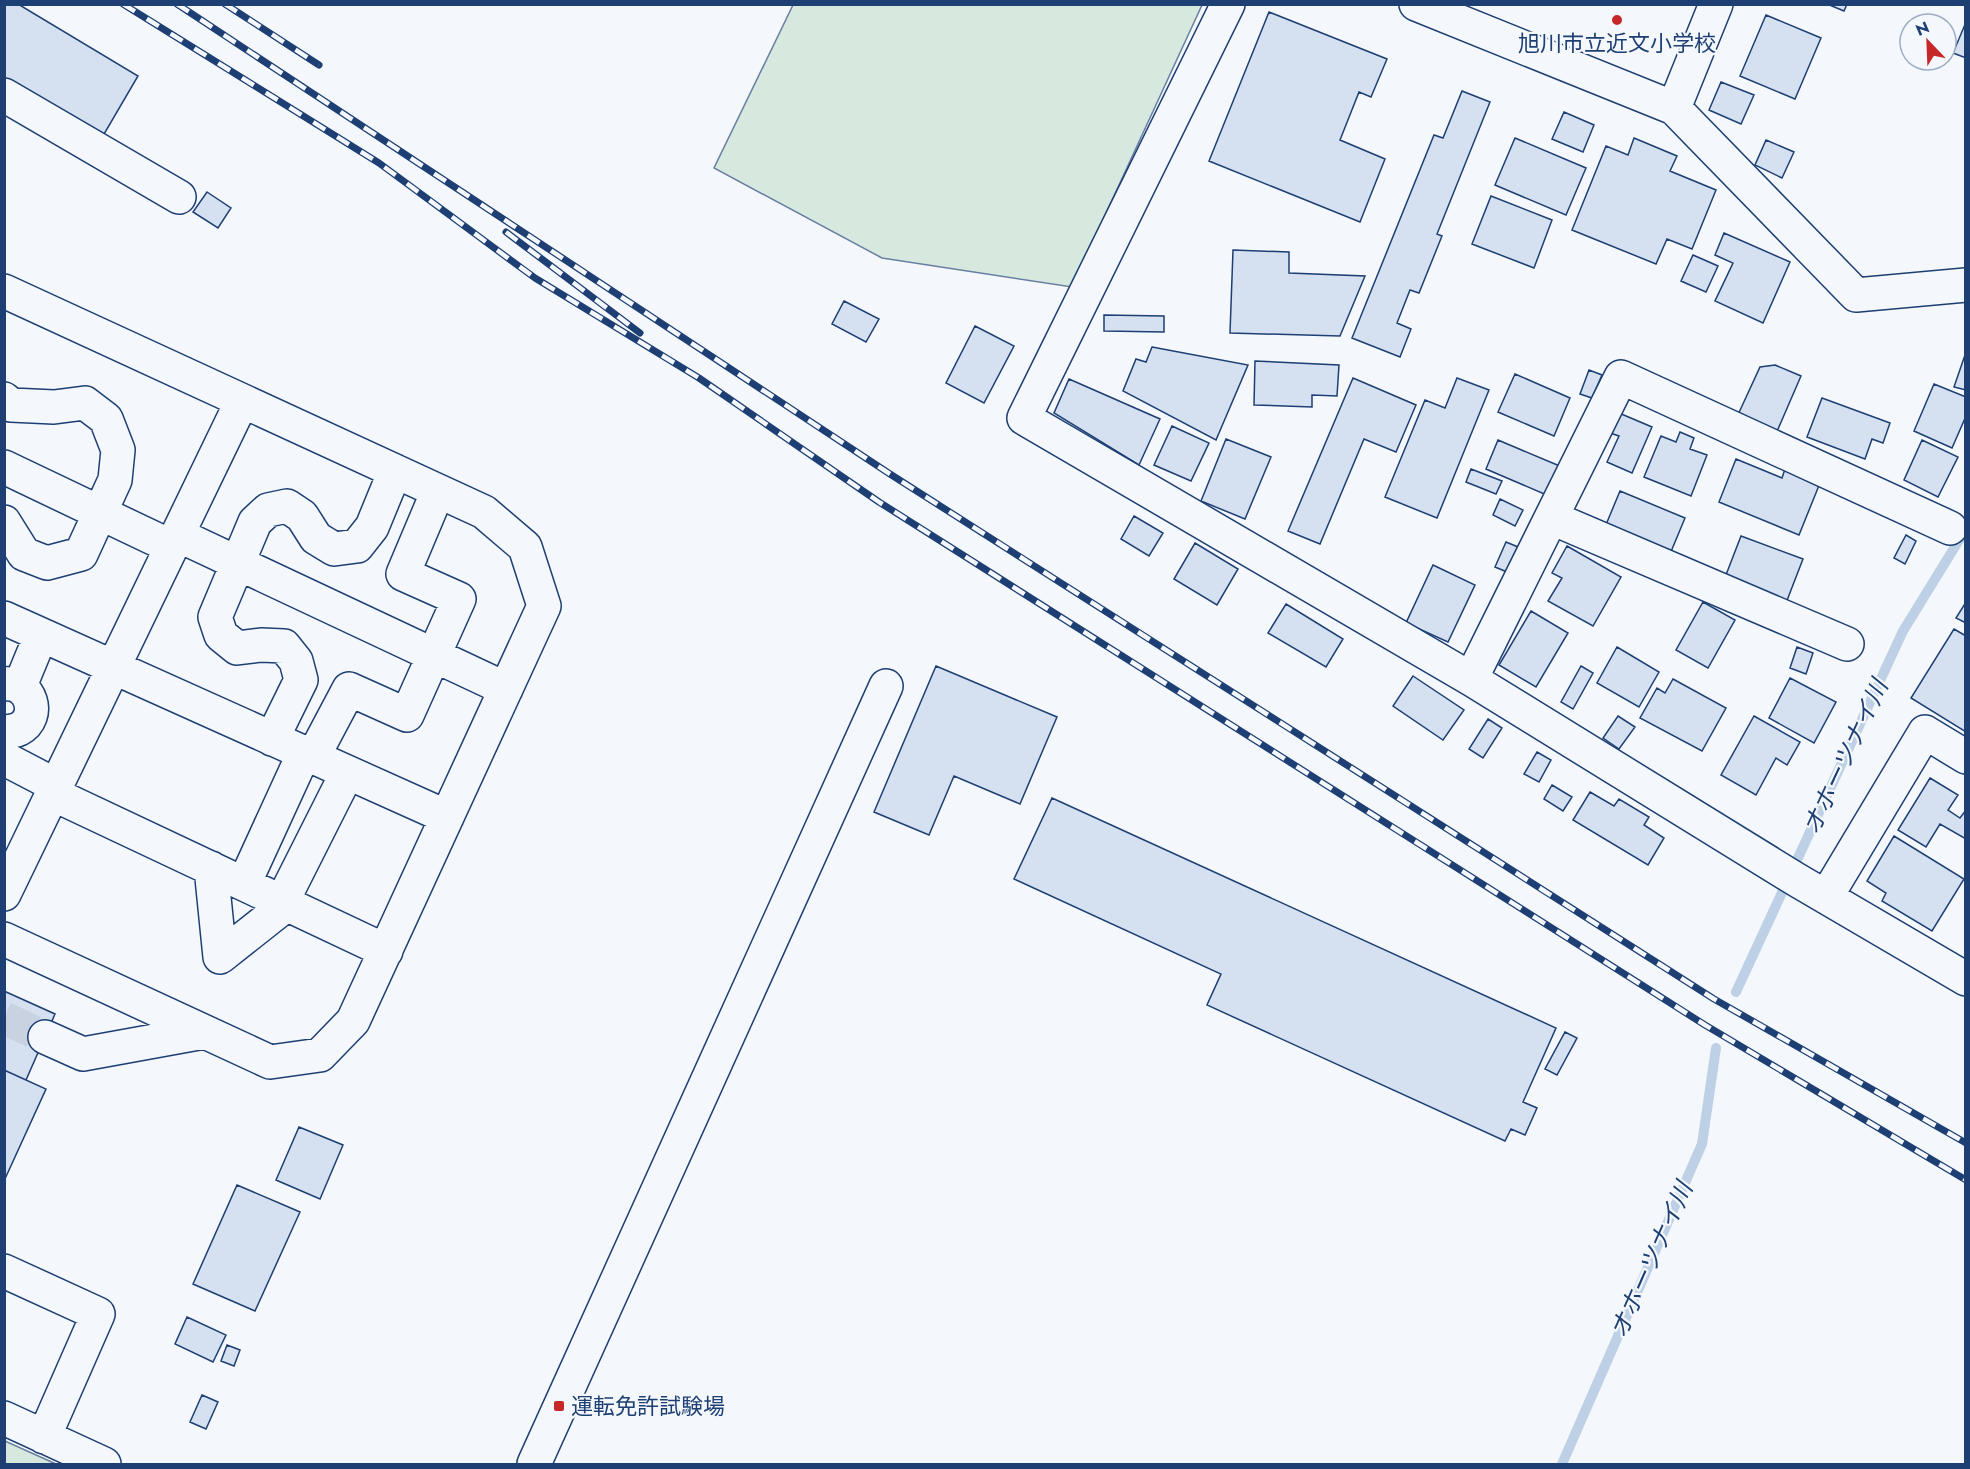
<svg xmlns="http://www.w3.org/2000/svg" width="1970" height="1469" font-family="Jost,'Noto Sans JP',sans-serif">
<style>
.green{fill:#d7e8df;stroke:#687fa3;stroke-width:1.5}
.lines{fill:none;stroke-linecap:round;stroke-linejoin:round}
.stream{stroke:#bed0e5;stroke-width:10}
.building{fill:#d5e0f0;stroke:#1d3f73;stroke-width:1.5}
.minor-tunnel{stroke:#c9d2e0;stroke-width:33;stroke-dasharray:33 16;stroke-linecap:butt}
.minor-casing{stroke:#1d3f73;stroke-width:36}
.minor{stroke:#f4f7fb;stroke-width:33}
.rail-casing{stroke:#1d3f73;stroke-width:7}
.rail{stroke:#f4f7fb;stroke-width:4.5;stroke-dasharray:14;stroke-linecap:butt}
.poi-dot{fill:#c62828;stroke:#f4f7fb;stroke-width:2}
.labels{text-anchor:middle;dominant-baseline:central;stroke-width:4.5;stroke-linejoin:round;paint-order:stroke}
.poi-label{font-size:22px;fill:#1d3f73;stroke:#f4f7fb}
.water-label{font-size:24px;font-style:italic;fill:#1d3f73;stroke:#f4f7fb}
</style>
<rect width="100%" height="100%" fill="#f4f7fb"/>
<path class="green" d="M793 5H1202L1072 287 882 258 714 168Z
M4 1441H5L56 1464H5Z"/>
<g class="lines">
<path class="stream" d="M1736 992 1903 631 1964 532
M1562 1464 1702 1144 1716 1048"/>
</g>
<path class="building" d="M4 4H18L138 76 100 141 4 85Z
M1827 4H1847L1844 11Z
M1269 12 1387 59 1371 97 1359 92 1340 140 1385 159 1360 222 1209 161Z
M1766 15 1821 38 1795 99 1740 76Z
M1966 22V58L1953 53Z
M1721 82 1754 95 1741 124 1709 110Z
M1462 91 1490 102 1437 234 1442 236 1419 293 1410 290 1397 323 1411 329 1400 357 1352 338 1434 135 1443 138Z
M1564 112 1594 125 1583 152 1552 139Z
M1515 138 1586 168 1566 215 1495 185Z
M1634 138 1677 156 1670 171 1716 190 1692 249 1667 239 1656 264 1572 230 1606 146 1628 155Z
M1766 140 1794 152 1782 178 1755 165Z
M207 192 231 208 218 228 193 212Z
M1491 196 1552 220 1534 268 1472 244Z
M1724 233 1790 262 1763 323 1715 301 1733 263 1715 255Z
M1233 250 1289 252V273L1365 276 1340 336 1230 333Z
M1693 255 1718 266 1706 292 1681 281Z
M844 301 879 319 866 342 832 324Z
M1104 315 1164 316V332L1104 331Z
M975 326 1014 346 984 403 946 383Z
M1152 347 1248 365 1216 440 1123 391 1136 359 1146 362Z
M1966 352V390L1954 387Z
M1255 361 1339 365 1337 396 1312 395V407L1254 405Z
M1775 365 1801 376 1775 436 1736 419 1760 367Z
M1589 370 1602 375 1592 398 1580 394Z
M1515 374 1570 398 1554 436 1498 412Z
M1353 378 1416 405 1396 452 1364 439 1320 544 1288 531Z
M1457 378 1489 390 1437 518 1385 497 1425 400 1445 408Z
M1069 379 1160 419 1139 465 1054 413Z
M1934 384 1966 397V416L1952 448 1914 431Z
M1822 398 1890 423 1883 443 1872 439 1865 459 1807 437Z
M1619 413 1652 427 1632 473 1607 462 1619 436 1610 433Z
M1172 426 1209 443 1191 481 1154 465Z
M1680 432 1694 438 1690 449 1707 455 1691 496 1644 477 1661 436 1676 442Z
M1226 439 1271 457 1245 519 1201 501Z
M1498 440 1562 467 1549 496 1486 469Z
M1922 440 1958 457 1938 497 1904 480Z
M1736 459 1782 478 1785 469 1820 483 1799 535 1719 502Z
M1471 469 1502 481 1496 494 1466 482Z
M1620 491 1685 518 1670 554 1605 527Z
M1500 499 1523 510 1515 526 1493 515Z
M1134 516 1163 533 1149 556 1121 539Z
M1906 535 1916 541 1905 564 1894 558Z
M1741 536 1803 559 1786 603 1724 580Z
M1506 542 1518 547 1507 572 1495 567Z
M1195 543 1238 569 1217 605 1174 579Z
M1567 546 1621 577 1593 626 1548 601 1562 578 1552 573Z
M1433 565 1475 585 1448 642 1406 623Z
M1703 602 1735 620 1708 668 1676 650Z
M1966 602V623L1956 618Z
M1286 604 1343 639 1326 667 1268 633Z
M1531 611 1568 633 1536 687 1499 665Z
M1954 629 1966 636V732L1911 698Z
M1617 647 1659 672 1639 707 1597 683Z
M1797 647 1813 653 1806 674 1790 668Z
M936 666 1057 717 1020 804 954 776 929 835 874 812Z
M1581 666 1593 673 1573 709 1561 702Z
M1413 676 1464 710 1443 740 1393 706Z
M1790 678 1836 702 1814 743 1769 718Z
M1673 679 1726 708 1702 751 1640 718 1657 688 1665 693Z
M1618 716 1635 727 1619 749 1603 738Z
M1754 716 1800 742 1787 765 1776 758 1756 795 1721 775Z
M1488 719 1502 728 1483 758 1469 749Z
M1537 752 1551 760 1539 782 1524 774Z
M1930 778 1958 795 1948 810 1960 818 1966 810V839L1940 824 1926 847 1898 830Z
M1552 785 1572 797 1563 811 1544 799Z
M1590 792 1614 806 1619 799 1649 817 1644 825 1664 838 1648 865 1573 820Z
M1052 798 1556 1028 1523 1102 1537 1108 1525 1135 1511 1129 1505 1141 1207 1005 1221 974 1014 879Z
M1894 836 1964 879 1932 931 1882 901 1886 893 1867 881Z
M4 991 55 1014 26 1080 4 1070Z
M1565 1032 1577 1038 1557 1075 1545 1069Z
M4 1070 46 1089 4 1181Z
M299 1127 343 1145 320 1199 276 1180Z
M237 1185 300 1212 255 1311 193 1284Z
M187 1317 226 1335 213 1362 175 1344Z
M227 1345 240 1350 234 1366 221 1361Z
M202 1395 218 1402 206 1429 190 1422Z"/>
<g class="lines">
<path class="minor-tunnel" d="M4 1018 45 1037"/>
<g class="minor-casing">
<path id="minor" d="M1228 4 1024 418 1471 679 1797 880 1966 979
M1416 4 1674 108 1856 295 1966 285
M4 95 179 197
M1674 108 1716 4
M4 291 484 512 525 547 544 606 353 1021 320 1055 270 1062 4 939
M4 399 11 405 54 407 85 403 106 419 118 450 115 480 81 554 47 563 24 554 4 522
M4 467 172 547
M1552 518 1847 644
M178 535 506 689
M4 618 447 817
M1471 679 1621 377 1950 528
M4 684C31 681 42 717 19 729 16 731 10 731 5 732
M20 686 41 635
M272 739 301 680 296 661 284 646 261 645 237 648 221 635 215 617 255 522 268 510 287 506 302 516 316 538 334 549 357 546 372 527 395 471
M313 757 349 689 407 715 459 599 403 574 438 491
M9 761 57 786
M53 794 386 951
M211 868 220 957 287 904
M244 884 304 753
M4 894 242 401
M1826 897 1925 732 1966 757
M282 902 347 773
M45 1037 83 1054 204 1032
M4 1271 98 1314 44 1437
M4 1418 104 1464
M534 1464 886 686"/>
</g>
<use href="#minor" class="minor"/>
<g class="rail-casing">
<path id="rail" d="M123 4 379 163 535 278 699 378 879 502 1705 1025 1966 1180
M177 4 890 474 1714 999 1966 1143
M225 4 319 65
M506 232 640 333"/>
</g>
<use href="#rail" class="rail"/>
</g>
<g class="poi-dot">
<circle cx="1617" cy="20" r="6"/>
<rect x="553" y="1400" width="12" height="12" rx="3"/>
</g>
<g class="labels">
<g class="poi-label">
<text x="1617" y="43">旭川市立近文小学校</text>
<text x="571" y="1406" text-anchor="start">運転免許試験場</text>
</g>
<g class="water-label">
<text transform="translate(1845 757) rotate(-65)">オホーツナイ川</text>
<text transform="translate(1651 1260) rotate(-66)">オホーツナイ川</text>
</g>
</g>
<rect width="1970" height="1469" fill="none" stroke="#1d3f73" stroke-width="12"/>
<g transform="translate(1928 42) rotate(337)"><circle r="28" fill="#f4f7fb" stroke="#9eadc5" stroke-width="1.5"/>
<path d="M0-4.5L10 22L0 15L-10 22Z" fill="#c62828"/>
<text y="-9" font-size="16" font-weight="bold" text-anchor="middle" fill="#1d3f73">N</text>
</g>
</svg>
